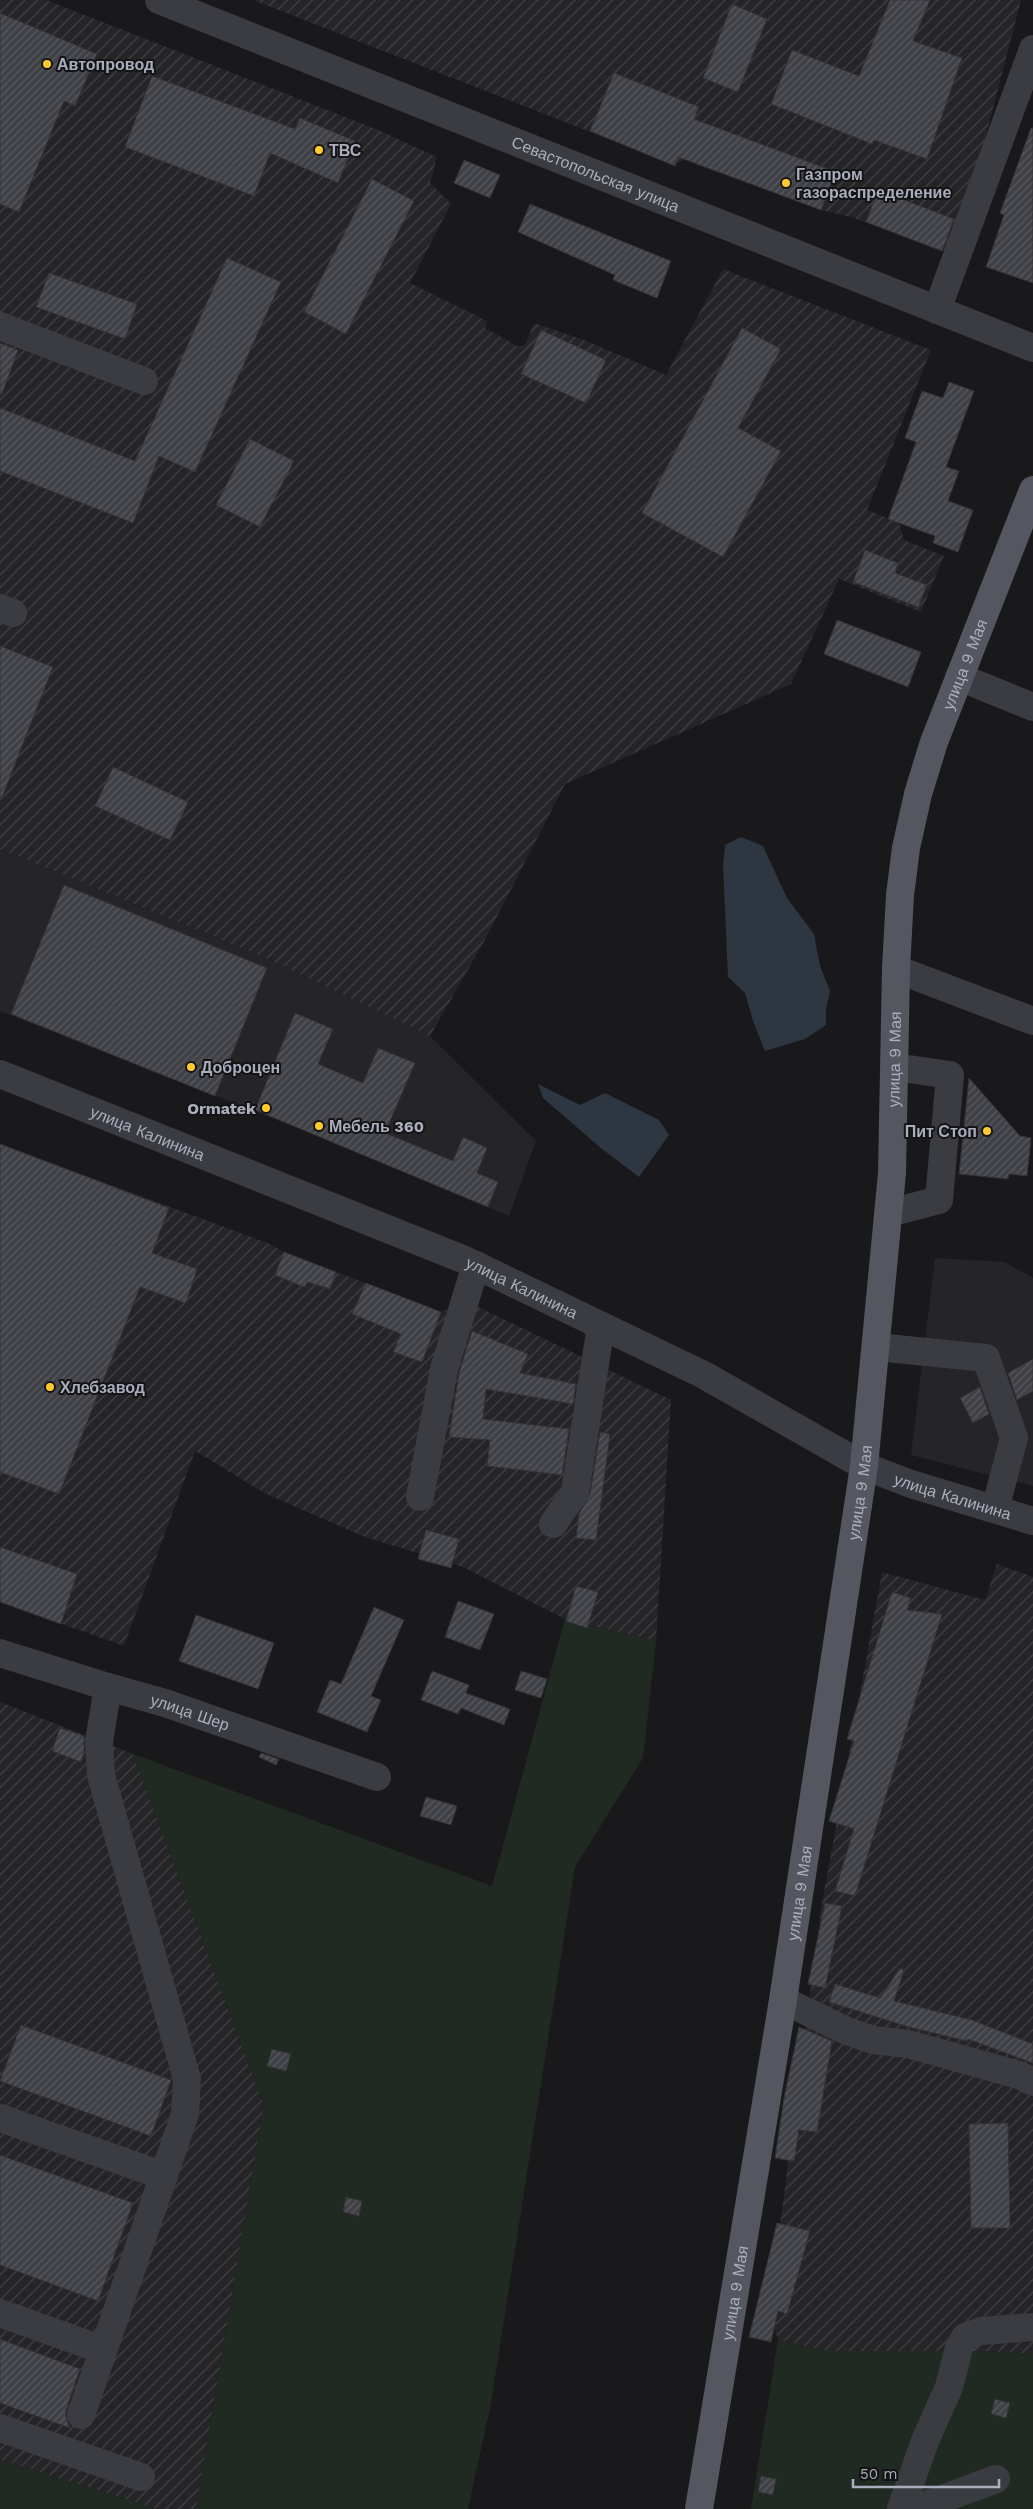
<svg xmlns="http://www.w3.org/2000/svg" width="1033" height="2509" font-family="'Work Sans',sans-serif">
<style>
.built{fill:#252528}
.industrial{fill:url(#industrial-furrows)}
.garden{fill:#202a22}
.water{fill:#2d3641}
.building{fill:url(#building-hatch);stroke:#333337}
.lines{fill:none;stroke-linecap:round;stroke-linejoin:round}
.minor{stroke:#3b3c42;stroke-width:28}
.major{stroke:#555760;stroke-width:28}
.poi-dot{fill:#ffca2d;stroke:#141416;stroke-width:2}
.labels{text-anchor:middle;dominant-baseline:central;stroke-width:4;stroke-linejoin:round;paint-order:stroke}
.poi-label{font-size:16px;font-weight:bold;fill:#aaaebc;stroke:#141416;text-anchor:start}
.street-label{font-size:16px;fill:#aaaebc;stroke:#141416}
</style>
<defs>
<pattern id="industrial-furrows" width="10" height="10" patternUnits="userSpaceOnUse" patternTransform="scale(1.25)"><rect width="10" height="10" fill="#252528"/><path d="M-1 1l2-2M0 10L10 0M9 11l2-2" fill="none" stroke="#424245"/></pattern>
<pattern id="building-hatch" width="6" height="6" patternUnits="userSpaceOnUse" patternTransform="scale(1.25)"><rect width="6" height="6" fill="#404146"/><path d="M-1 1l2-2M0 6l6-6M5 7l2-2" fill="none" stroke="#595a5f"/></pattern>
</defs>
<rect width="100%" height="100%" fill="#19191b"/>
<path class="built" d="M0 849 268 959 430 1036 536 1141 509 1216 255 1110 215 1096 0 1011Z
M935 1258 1005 1262 1033 1278V1486L911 1455Z"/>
<path class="industrial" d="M0 0H46L376 129 437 157 430 183 451 204 410 283 487 321 485 328 517 346 525 345 534 323 584 340 666 375 723 269 931 350 867 510 899 523 904 540 944 556 921 612 839 579 791 684 565 784 486 938 430 1036 268 959 0 849Z
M253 0H1021L971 193 946 252 851 217 821 210 685 159 675 165Z
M0 1144 270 1244 284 1252 441 1312 466 1301 671 1400 656 1641 565 1619 463 1567 365 1537 266 1494 195 1451 124 1646 0 1602Z
M997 1564 1033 1577V2354L985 2351H827L778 2340 769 2310 821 1909 882 1572 985 1600Z
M0 1702 133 1754 264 2105 196 2509H158L0 2460Z"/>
<path class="garden" d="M565 1619 656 1641 643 1758 575 1867 491 2403 468 2509H196L264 2105 133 1754 492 1886Z
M778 2340 827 2351H985L1033 2354V2509H751Z
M0 2460 158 2509H0Z"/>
<path class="water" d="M741 837 763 846 787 898 814 934 820 966 830 991 826 1010V1025L805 1039 765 1051 753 1021 745 993 728 977 723 866 725 845Z
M538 1084 580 1105 605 1093 659 1120 669 1135 639 1177 602 1149 543 1098Z"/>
<path class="building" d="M890 0H930L913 41 962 58 927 159 874 140 872 144 771 104 792 50 859 76Z
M732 4 767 19 738 92 703 78Z
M0 13 97 54 75 106 64 101 19 212 0 204Z
M614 73 699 107 694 119 836 172 821 210 678 157 675 166 590 131Z
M152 76 295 129 300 118 355 141 338 183 270 153 254 196 125 147Z
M1031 128H1033V283L986 267 1004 215 1000 213Z
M464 160 500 175 490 198 454 183Z
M372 179 414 201 346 334 304 312Z
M878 190 954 219 942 251 866 222Z
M530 204 671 261 657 298 613 280 615 275 518 232Z
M227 258 281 282 195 472 159 456 133 523 0 471V408L135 461Z
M49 273 137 304 125 339 36 307Z
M742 328 781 349 738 428 781 451 723 557 642 513Z
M541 330 606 360 586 403 521 374Z
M0 343 18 350 2 394H0Z
M949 382 974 391 946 467 959 471 948 501 973 510 958 552 933 543 935 536 888 519 916 442 905 438 922 391 943 398Z
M250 439 294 461 260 527 216 505Z
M865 550 898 563 895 573 927 585 918 607 853 582Z
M837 620 921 652 908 687 824 654Z
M0 646 53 667 1 800H0Z
M113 767 188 802 170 840 95 806Z
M64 885 267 968 215 1096 11 1014Z
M295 1013 333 1029 318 1064 363 1083 378 1048 415 1063 385 1133 453 1161 463 1137 487 1148 477 1173 498 1182 488 1207 255 1110Z
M969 1078 1020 1136 1031 1138 1027 1176 1009 1174 1008 1179 959 1174Z
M0 1144 169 1208 152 1253 197 1269 186 1303 140 1287 59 1494 0 1472Z
M284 1252 336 1272 330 1289 308 1282 304 1287 275 1275Z
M366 1283 441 1312 422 1362 393 1352 401 1334 352 1314Z
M472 1331 528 1354 520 1373 576 1384 573 1404 486 1389 483 1419 569 1429 562 1475 487 1466 490 1440 449 1437 459 1373Z
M1033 1359V1391L1017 1400 1008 1373Z
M980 1387 989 1414 973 1423 960 1398Z
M600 1432 610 1434 596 1540 576 1538 579 1514 590 1494Z
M426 1530 459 1539 451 1568 418 1559Z
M0 1547 77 1574 61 1624 0 1602Z
M576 1586 598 1592 587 1628 566 1621Z
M892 1592 911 1598 907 1610 942 1614 855 1896 835 1891 854 1829 829 1821 854 1741 847 1739Z
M458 1601 494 1614 480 1650 445 1637Z
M374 1607 404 1620 371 1696 381 1700 367 1732 317 1712 330 1680 341 1684Z
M196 1615 274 1643 258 1689 179 1661Z
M432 1671 469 1685 466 1693 510 1709 504 1725 461 1708 458 1714 421 1700Z
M521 1671 547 1679 541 1698 515 1690Z
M60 1728 84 1736V1752L81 1762 52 1751Z
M261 1753 279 1759 276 1765 259 1757Z
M426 1797 457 1806 451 1825 420 1816Z
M825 1903 842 1906 825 1988 808 1984Z
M900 1968 904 1970 894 2001 972 2020 1033 2044V2063L968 2039 967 2041 909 2027 829 2002 835 1984 880 1998Z
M21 2025 171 2080 151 2136 0 2081Z
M799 2027 832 2041 817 2132 799 2130 794 2161 775 2158 784 2098Z
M272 2049 291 2054 286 2071 267 2066Z
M1008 2123 1010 2228H971L969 2124Z
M0 2155 133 2203 98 2301 0 2265Z
M346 2197 362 2201 359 2216 343 2212Z
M777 2223 810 2231 787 2314 778 2311 771 2342 749 2337Z
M0 2339 80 2369 66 2410V2418L70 2428 0 2403Z
M995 2399 1010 2403 1006 2418 991 2414Z
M761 2476 776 2479 773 2495 758 2492Z"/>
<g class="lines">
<g class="minor">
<path id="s1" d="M159 0 1033 348"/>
<path d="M937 310 1033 49"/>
<path d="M0 326 144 381"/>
<path d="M0 608 13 613"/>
<path d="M959 677 1033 707"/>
<path d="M896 969 1033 1021"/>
<path id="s2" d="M0 1074 465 1260 704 1375 864 1466 911 1484 1033 1521"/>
<path d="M889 1213 939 1200 950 1075 895 1067"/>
<path d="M877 1347 986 1358 1014 1438 995 1509"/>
<path d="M420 1497 444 1369 476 1265"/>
<path d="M553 1524 575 1492 601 1326"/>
<path id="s3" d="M0 1653 108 1687 165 1703 377 1777"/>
<path d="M783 2000 847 2031 873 2040 908 2044 1019 2075 1033 2082"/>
<path d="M0 2118 164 2176"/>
<path d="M0 2313 103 2350"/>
<path d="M81 2415 185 2114 187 2079 101 1775 99 1741 108 1687"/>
<path d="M0 2428 141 2477"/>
<path d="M901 2509 925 2441 949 2387 959 2348 965 2337 981 2331 1033 2327"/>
<path d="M915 2509 996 2479"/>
</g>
<path class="major" id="s4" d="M699 2509 783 2000 864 1466 892 1173 896 969 900 895 906 848 918 794 934 742 1033 490"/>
</g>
<g class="poi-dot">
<circle cx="47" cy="64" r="5"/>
<circle cx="319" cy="150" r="5"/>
<circle cx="786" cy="183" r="5"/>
<circle cx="191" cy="1067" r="5"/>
<circle cx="266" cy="1108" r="5"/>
<circle cx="319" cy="1126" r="5"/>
<circle cx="987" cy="1131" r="5"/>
<circle cx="50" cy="1387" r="5"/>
</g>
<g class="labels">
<g class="poi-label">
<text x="57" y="64">Автопровод</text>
<text x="329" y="150">ТВС</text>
<text x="796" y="174">Газпром<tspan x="796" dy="18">газораспределение</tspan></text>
<text x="201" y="1067">Доброцен</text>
<text x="256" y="1108" text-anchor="end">Ormatek</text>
<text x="329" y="1126">Мебель 360</text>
<text x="977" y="1131" text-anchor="end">Пит Стоп</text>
<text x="60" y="1387">Хлебзавод</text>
</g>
<g class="street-label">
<text stroke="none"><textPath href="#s1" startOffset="470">Севастопольская улица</textPath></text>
<text stroke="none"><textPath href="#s4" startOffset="1869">улица 9 Мая</textPath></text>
<text stroke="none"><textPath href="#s4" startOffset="1464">улица 9 Мая</textPath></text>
<text stroke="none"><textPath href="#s2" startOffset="159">улица Калинина</textPath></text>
<text stroke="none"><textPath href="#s2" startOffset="564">улица Калинина</textPath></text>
<text stroke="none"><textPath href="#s4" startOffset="1029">улица 9 Мая</textPath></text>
<text stroke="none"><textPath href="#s2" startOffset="1044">улица Калинина</textPath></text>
<text stroke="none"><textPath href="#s3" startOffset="199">улица Шер</textPath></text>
<text stroke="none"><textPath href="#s4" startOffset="624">улица 9 Мая</textPath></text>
<text stroke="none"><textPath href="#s4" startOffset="219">улица 9 Мая</textPath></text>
</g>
</g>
<path d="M853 2479v8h146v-8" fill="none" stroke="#aaaebc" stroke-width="2.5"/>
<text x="860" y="2479" font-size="15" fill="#aaaebc" stroke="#141416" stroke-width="4" paint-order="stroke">50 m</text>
</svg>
